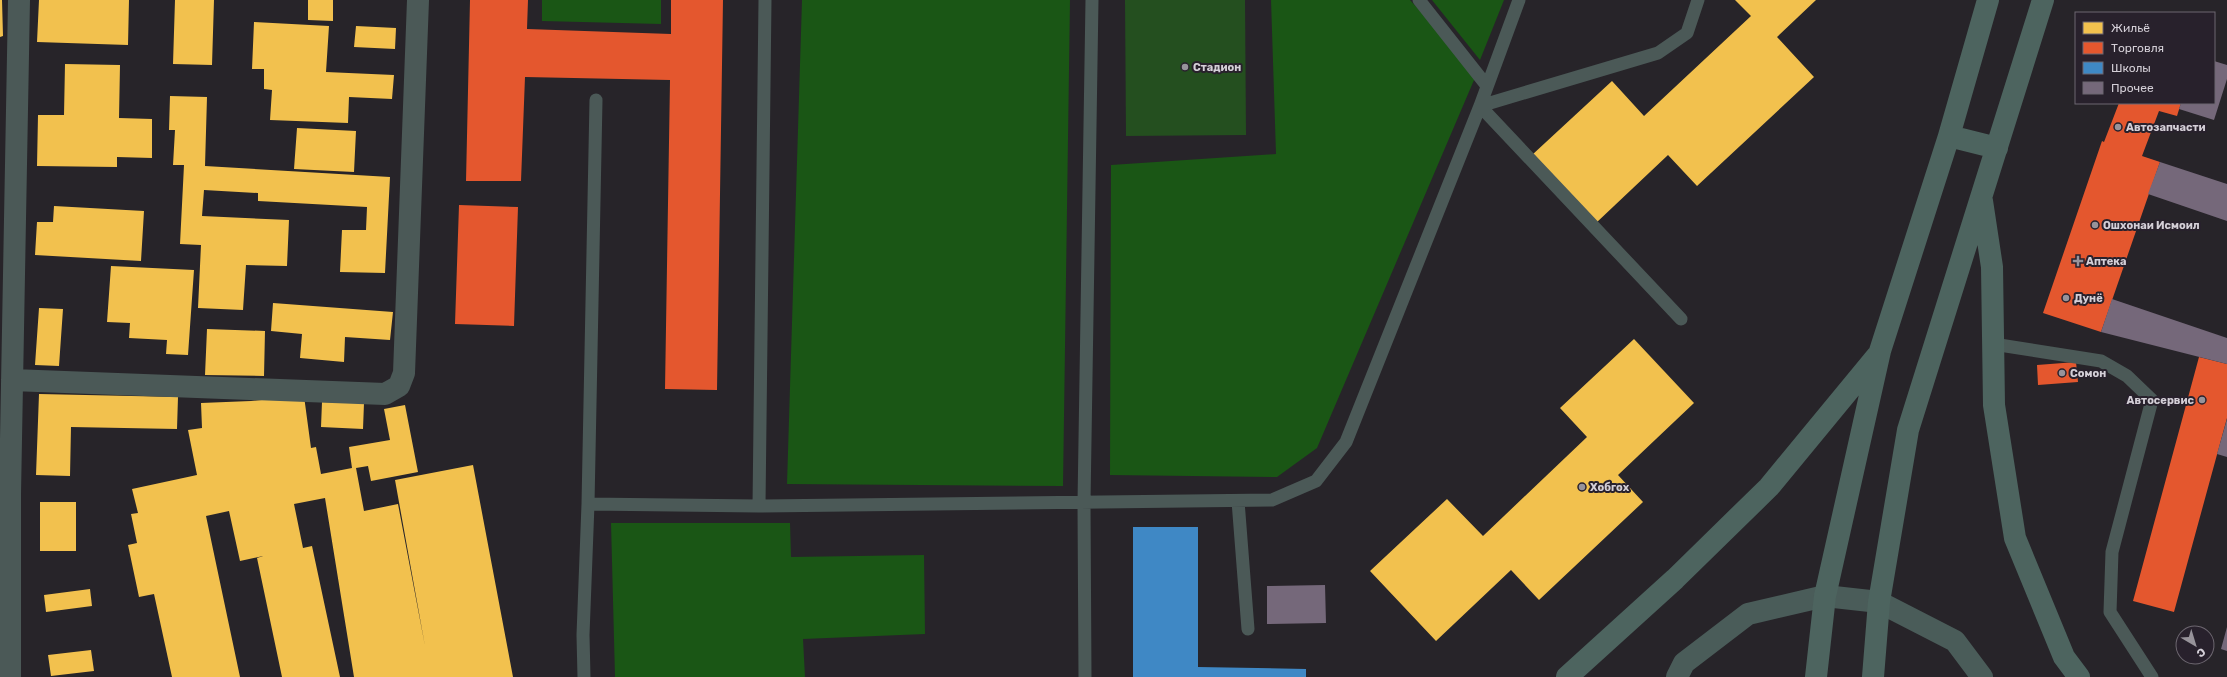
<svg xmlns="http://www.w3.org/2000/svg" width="2227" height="677" font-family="Rubik,sans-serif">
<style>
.green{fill:#244f1f}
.forest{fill:#1a5615}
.homes{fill:#f2c14e}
.shops{fill:#e4572e}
.schools{fill:#3f88c5}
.building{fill:#75687a}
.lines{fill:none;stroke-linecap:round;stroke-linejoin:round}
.service{stroke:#4b5957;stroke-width:13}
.minor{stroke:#4b5957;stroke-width:22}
.secondary{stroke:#4a5c59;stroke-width:22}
.primary{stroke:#4d645f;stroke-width:22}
.poi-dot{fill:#97939a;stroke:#28212c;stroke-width:1.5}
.labels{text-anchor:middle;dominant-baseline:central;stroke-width:4;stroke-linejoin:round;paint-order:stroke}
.poi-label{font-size:11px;font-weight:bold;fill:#d4cfd7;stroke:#28212c;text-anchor:start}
</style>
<rect width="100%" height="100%" fill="#272429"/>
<path class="green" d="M1125 0H1245L1246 135 1126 136Z"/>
<path class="forest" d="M542 0H661V24L542 21Z
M802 0H1070L1063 486 787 484Z
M1271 0H1410L1477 73 1317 448 1277 477 1110 475 1111 165 1276 154Z
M1432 0H1504L1480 60Z
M611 523H790L791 557 924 555 925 634 803 639 805 677H615Z"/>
<path class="homes" d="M0 0H2L3 36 0 37Z
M39 0H129L128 45 37 42Z
M175 0H214L212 65 173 64Z
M308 0H333V21L308 20Z
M1735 0H1816L1777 37 1814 77 1697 186 1668 155 1596 223 1532 155 1612 81 1644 116 1751 16Z
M254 22 329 26 326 72 394 75 392 99 349 97 348 123 270 120 272 90 264 89V69H252Z
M356 26 396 28 395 49 354 47Z
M65 64 120 65 119 118 152 119V158L117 157V167L37 166 38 115H64Z
M170 96 207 97 205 166 390 177 385 273 340 272 342 230H366L367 207 258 201V193L204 190 202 216 289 220 287 266 246 265 243 310 198 308 201 245 180 244 184 165H173L175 130H169Z
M297 128 356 131 354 172 294 169Z
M54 206 144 211 141 261 35 255 37 222H53Z
M111 266 194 270 188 355 166 354 167 340 129 338 130 323 107 322Z
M273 303 393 312 390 340 345 337 344 362 300 358 302 334 271 331Z
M39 308 63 309 59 366 35 365Z
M207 329 265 331 264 376 205 375Z
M1634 339 1694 403 1618 475 1643 502 1539 600 1511 570 1436 641 1370 571 1447 499 1483 536 1587 437 1560 408Z
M39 394 178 397 177 429 71 427 70 476 36 475Z
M304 396 311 448 316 447 321 474 352 468 349 447 390 440 384 409 405 405 418 472 371 481 368 466 356 468 364 511 398 504 425 646 395 480 473 465 513 677H354L325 498 294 504 303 548 312 546 340 677H282L257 558 263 556 240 561 229 511 206 516 240 677H172L154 594 139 597 128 545 137 543 131 514 138 513 132 489 197 475 188 430 202 428 201 403 251 401Z
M322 402 364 403 363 429 321 427Z
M40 502H76V551H40Z
M90 589 92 606 46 612 44 595Z
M91 650 94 671 51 676 48 655Z"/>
<path class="shops" d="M470 0H528L527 29 671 34V0H723L717 390 665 389 670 80 525 77 521 181H466Z
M2119 103H2181L2177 116 2159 111 2142 156 2160 162 2101 332 2043 313 2102 141 2104 142Z
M459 205 518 207 514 326 455 324Z
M2199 357 2227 364V418L2174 612 2133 601Z
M2076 362 2078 382 2038 385 2037 365Z"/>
<path class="schools" d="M1133 527H1198V667L1306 669V677H1133Z"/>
<path class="building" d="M2214 61 2227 65V79L2214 120 2179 109 2181 103H2214Z
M2160 162 2227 184V221L2148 194Z
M2112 299 2227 338V364L2101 332Z
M2227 419V457L2217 454Z
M1325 585 1326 623 1267 624V586Z
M2227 627V651L2221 649Z"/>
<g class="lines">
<path class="service" d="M1419 0 1487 86
M1681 319 1480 106 1658 53 1687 33 1698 0
M1993 344 2101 361 2127 376 2152 400 2112 552 2110 612 2152 677
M1238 501 1248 629
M588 504 596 100
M759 506 765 0
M584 677 583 635 588 504 759 506 1272 500 1316 481 1346 442 1480 106 1519 0
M1085 677 1084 503 1092 0"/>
<path class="minor" d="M12 380 385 394 399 386 404 373 418 0
M10 677V494L19 0"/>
<path class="secondary" d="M1677 677 1684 663 1748 614 1825 596 1879 602 1955 641 1982 677"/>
<path class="primary" d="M1949 136 1997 148
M1982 201 1992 267 1994 405 2015 538 2064 657 2079 677
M1567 677 1675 579 1769 487 1877 356
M1816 677 1825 596 1880 351 1949 136 1988 0
M1873 677 1879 602 1908 430 2043 0"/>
</g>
<g class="poi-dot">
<circle cx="1185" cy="67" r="4"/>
<circle cx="2118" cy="127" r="4"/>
<circle cx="2095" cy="225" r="4"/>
<path d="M2076 255h4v4h4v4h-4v4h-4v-4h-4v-4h4z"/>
<circle cx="2066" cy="298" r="4"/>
<circle cx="2062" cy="373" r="4"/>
<circle cx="2202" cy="400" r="4"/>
<circle cx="1582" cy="487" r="4"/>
</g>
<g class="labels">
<g class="poi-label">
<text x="1193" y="67">Стадион</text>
<text x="2126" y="127">Автозапчасти</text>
<text x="2103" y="225">Ошхонаи Исмоил</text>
<text x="2086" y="261">Аптека</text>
<text x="2074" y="298">Дунё</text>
<text x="2070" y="373">Сомон</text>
<text x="2194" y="400" text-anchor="end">Автосервис</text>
<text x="1590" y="487">Хобгох</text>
</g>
</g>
<rect x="2075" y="12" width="140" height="92" fill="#28212c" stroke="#6d6770"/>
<rect x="2083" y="22" width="20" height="12" fill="#f2c14e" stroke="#6d6770"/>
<text x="2111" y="32" font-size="12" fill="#d4cfd7">Жильё</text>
<rect x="2083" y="42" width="20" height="12" fill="#e4572e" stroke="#6d6770"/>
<text x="2111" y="52" font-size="12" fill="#d4cfd7">Торговля</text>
<rect x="2083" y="62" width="20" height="12" fill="#3f88c5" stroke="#6d6770"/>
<text x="2111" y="72" font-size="12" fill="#d4cfd7">Школы</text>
<rect x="2083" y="82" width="20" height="12" fill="#75687a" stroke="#6d6770"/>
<text x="2111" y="92" font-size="12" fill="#d4cfd7">Прочее</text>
<g transform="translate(2195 645) rotate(142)"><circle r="19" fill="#28212c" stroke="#6d6770"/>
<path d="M0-3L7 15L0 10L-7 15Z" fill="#97939a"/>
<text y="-6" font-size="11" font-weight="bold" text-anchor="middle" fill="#d4cfd7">С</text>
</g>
</svg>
